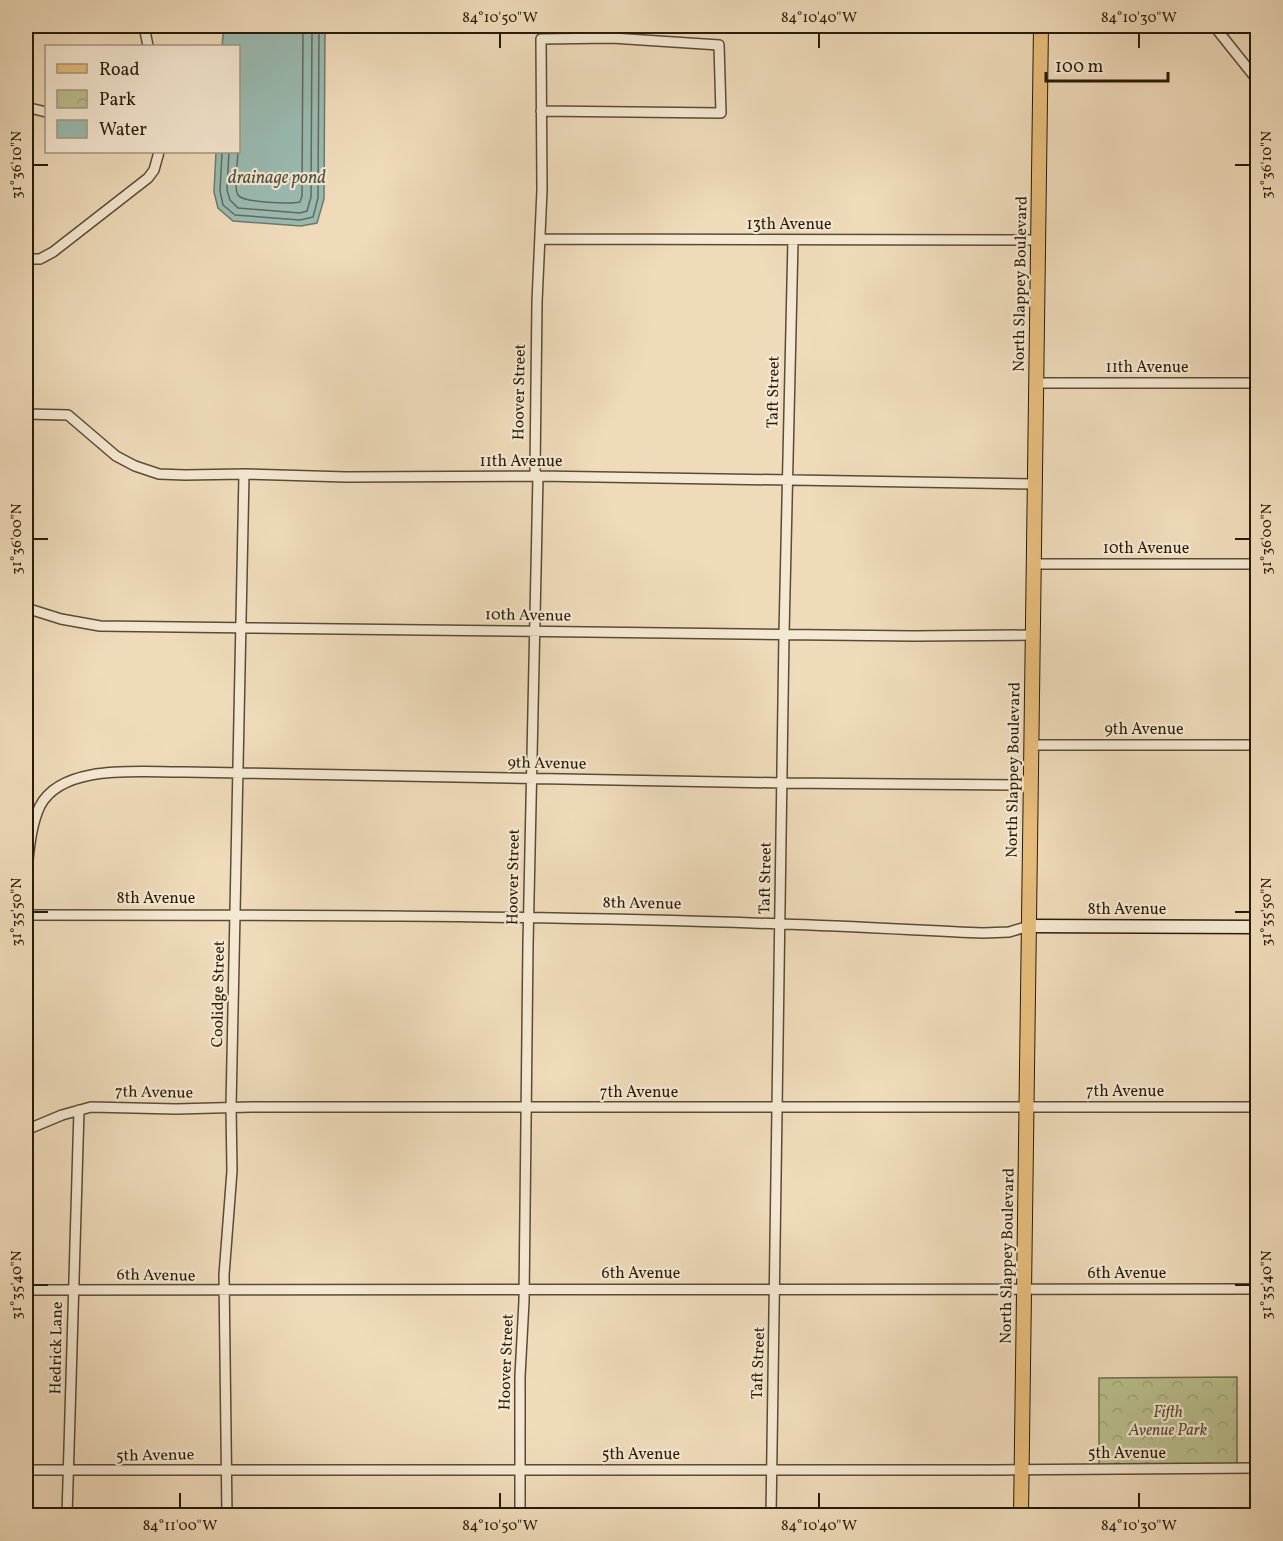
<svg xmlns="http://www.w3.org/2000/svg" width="1283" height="1541" font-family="Vollkorn,serif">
<defs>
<pattern id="park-crowns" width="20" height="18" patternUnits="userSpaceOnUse" patternTransform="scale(1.5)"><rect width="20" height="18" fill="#bac08f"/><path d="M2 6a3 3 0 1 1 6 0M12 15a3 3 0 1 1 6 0" fill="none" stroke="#a0a47a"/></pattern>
</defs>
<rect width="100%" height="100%" fill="#efdbba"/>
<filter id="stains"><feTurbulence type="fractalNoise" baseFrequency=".00333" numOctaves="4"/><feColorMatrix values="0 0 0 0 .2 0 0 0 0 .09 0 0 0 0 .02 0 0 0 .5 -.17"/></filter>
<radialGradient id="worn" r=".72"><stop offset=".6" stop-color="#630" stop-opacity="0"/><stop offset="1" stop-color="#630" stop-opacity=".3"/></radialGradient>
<path fill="url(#park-crowns)" stroke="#716e4c" stroke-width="1.5" d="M1237 1377V1467L1099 1468V1378Z"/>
<path fill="#9abbb2" stroke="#6c7b6e" stroke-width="1.5" d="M224 26H325L324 199 317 223 301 226 233 221 218 208 214 192 216 152H238V46H222Z"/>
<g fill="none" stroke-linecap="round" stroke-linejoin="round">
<path stroke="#616b5d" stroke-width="1.5" d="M222 152 220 191 223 205 235 215 300 220 313 217 318 198 319 26
M229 152 227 190 230 200 238 208 300 213 307 211 311 197 312 26
M238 152C238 161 233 188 238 195 243 203 291 204 300 202L302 196 303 26"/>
<g stroke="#5a4b34" stroke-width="12">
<path id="street" d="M144 26 148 46
M612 26V38
M1214 26 1258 81
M26 107 46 112
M540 239 1038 240
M26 259H40L53 252 148 178 154 170 159 152
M1036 383H1258
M26 414 68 415 116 456 135 466 159 474 185 475 244 474 346 477 538 476 1035 484
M1034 564H1258
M26 608 61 619 100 626 913 636 1033 635
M1031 745H1258
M26 877C29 854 30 827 40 806 63 762 144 773 185 772L783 783 1031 785
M26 915C277 915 529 915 781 924 848 926 915 930 983 933L1009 932 1029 926
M26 1130 62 1115 91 1107 176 1109 251 1107H1258
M26 1290 1258 1289
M26 1470H998L1258 1468
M67 1516 79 1110
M227 1516 224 1275 232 1171 231 1107 244 474
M520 1516V1376L524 1301 528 944 538 476 535 472 537 302 542 190 541 39 612 38 719 45 721 113 541 111
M771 1516 784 634 793 240"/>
</g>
<g stroke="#281b08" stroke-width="15">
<path id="secondary" d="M1029 926 1258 927"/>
</g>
<g stroke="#281b08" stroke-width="16">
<path id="primary" d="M1021 1516 1041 26"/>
</g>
<use href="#street" stroke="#f5e8d2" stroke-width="9"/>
<use href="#secondary" stroke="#f5e8d2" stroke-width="12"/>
<use href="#primary" stroke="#e8be7d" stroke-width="14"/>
</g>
<path fill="none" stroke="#281b08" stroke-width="2" d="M500 33V48M819 33V48M1139 33V48M33 165H48M1235 165H1250M33 539H48M1235 539H1250M33 912H48M1235 912H1250M33 1285H48M1235 1285H1250M180 1493V1508M500 1493V1508M819 1493V1508M1139 1493V1508"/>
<g text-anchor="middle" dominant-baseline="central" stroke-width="4.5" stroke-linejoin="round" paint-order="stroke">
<g font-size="16" fill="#281b08" stroke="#f5e8d2">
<text x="789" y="225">13th Avenue</text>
<text transform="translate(1021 284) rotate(-89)">North Slappey Boulevard</text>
<text x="1147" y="368">11th Avenue</text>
<text transform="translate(520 392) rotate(-89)">Hoover Street</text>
<text transform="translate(774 392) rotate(-89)">Taft Street</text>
<text x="521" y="462">11th Avenue</text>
<text x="1146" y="549">10th Avenue</text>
<text transform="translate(528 616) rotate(1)">10th Avenue</text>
<text x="1144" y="730">9th Avenue</text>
<text transform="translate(547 764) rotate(1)">9th Avenue</text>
<text transform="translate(1014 770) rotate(-89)">North Slappey Boulevard</text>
<text transform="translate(514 877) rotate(-89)">Hoover Street</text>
<text transform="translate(766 878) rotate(-89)">Taft Street</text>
<text x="156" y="899">8th Avenue</text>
<text transform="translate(642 904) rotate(1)">8th Avenue</text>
<text x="1127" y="910">8th Avenue</text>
<text transform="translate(219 994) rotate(-89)">Coolidge Street</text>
<text x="1125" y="1092">7th Avenue</text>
<text transform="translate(154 1093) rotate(1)">7th Avenue</text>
<text x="639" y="1093">7th Avenue</text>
<text transform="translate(1008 1256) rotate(-89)">North Slappey Boulevard</text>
<text x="641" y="1274">6th Avenue</text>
<text x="1127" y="1274">6th Avenue</text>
<text transform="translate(156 1276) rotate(1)">6th Avenue</text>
<text transform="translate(57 1348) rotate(-89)">Hedrick Lane</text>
<text transform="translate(507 1362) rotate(-88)">Hoover Street</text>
<text transform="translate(759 1363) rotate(-88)">Taft Street</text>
<text x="1127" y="1454">5th Avenue</text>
<text x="641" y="1455">5th Avenue</text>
<text transform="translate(155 1456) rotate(-1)">5th Avenue</text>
</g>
<g font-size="16" font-style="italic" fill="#544d30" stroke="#f5e8d2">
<text x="1168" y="1413">Fifth<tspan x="1168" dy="18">Avenue Park</tspan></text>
</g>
<g font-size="18" font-style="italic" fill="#505344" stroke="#f5e8d2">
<text x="277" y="178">drainage pond</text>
</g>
</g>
<rect width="1283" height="1541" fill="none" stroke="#efdbba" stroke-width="66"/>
<rect x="45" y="45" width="195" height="108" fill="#f5e8d2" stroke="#a39681" stroke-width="1.5"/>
<rect x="57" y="64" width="30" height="9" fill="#e8be7d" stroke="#a39681" stroke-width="1.5"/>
<text x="99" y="75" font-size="18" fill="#281b08">Road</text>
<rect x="57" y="90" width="30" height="18" fill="url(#park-crowns)" stroke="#a39681" stroke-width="1.5"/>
<text x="99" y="105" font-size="18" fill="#281b08">Park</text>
<rect x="57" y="120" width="30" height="18" fill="#9abbb2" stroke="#a39681" stroke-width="1.5"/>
<text x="99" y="135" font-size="18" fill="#281b08">Water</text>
<path d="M1046 72v9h122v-9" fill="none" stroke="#281b08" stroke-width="3"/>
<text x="1055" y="72" font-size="18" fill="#281b08" stroke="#f5e8d2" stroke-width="4.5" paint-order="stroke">100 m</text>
<rect x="33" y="33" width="1217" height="1475" fill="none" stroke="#281b08" stroke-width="2"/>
<g font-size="15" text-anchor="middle" fill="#281b08">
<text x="500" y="22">84°10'50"W</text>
<text x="819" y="22">84°10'40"W</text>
<text x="1139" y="22">84°10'30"W</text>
<text transform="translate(16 165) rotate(-90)" y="5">31°36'10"N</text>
<text transform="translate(1266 165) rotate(-90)" y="5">31°36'10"N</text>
<text transform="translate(16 539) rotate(-90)" y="5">31°36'00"N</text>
<text transform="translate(1266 539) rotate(-90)" y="5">31°36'00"N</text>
<text transform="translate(16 912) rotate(-90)" y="5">31°35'50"N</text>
<text transform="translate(1266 912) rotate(-90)" y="5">31°35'50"N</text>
<text transform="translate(16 1285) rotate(-90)" y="5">31°35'40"N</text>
<text transform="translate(1266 1285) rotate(-90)" y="5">31°35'40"N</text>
<text x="180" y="1530">84°11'00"W</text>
<text x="500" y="1530">84°10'50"W</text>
<text x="819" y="1530">84°10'40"W</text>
<text x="1139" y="1530">84°10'30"W</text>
</g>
<rect width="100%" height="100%" filter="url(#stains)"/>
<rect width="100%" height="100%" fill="url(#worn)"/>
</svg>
